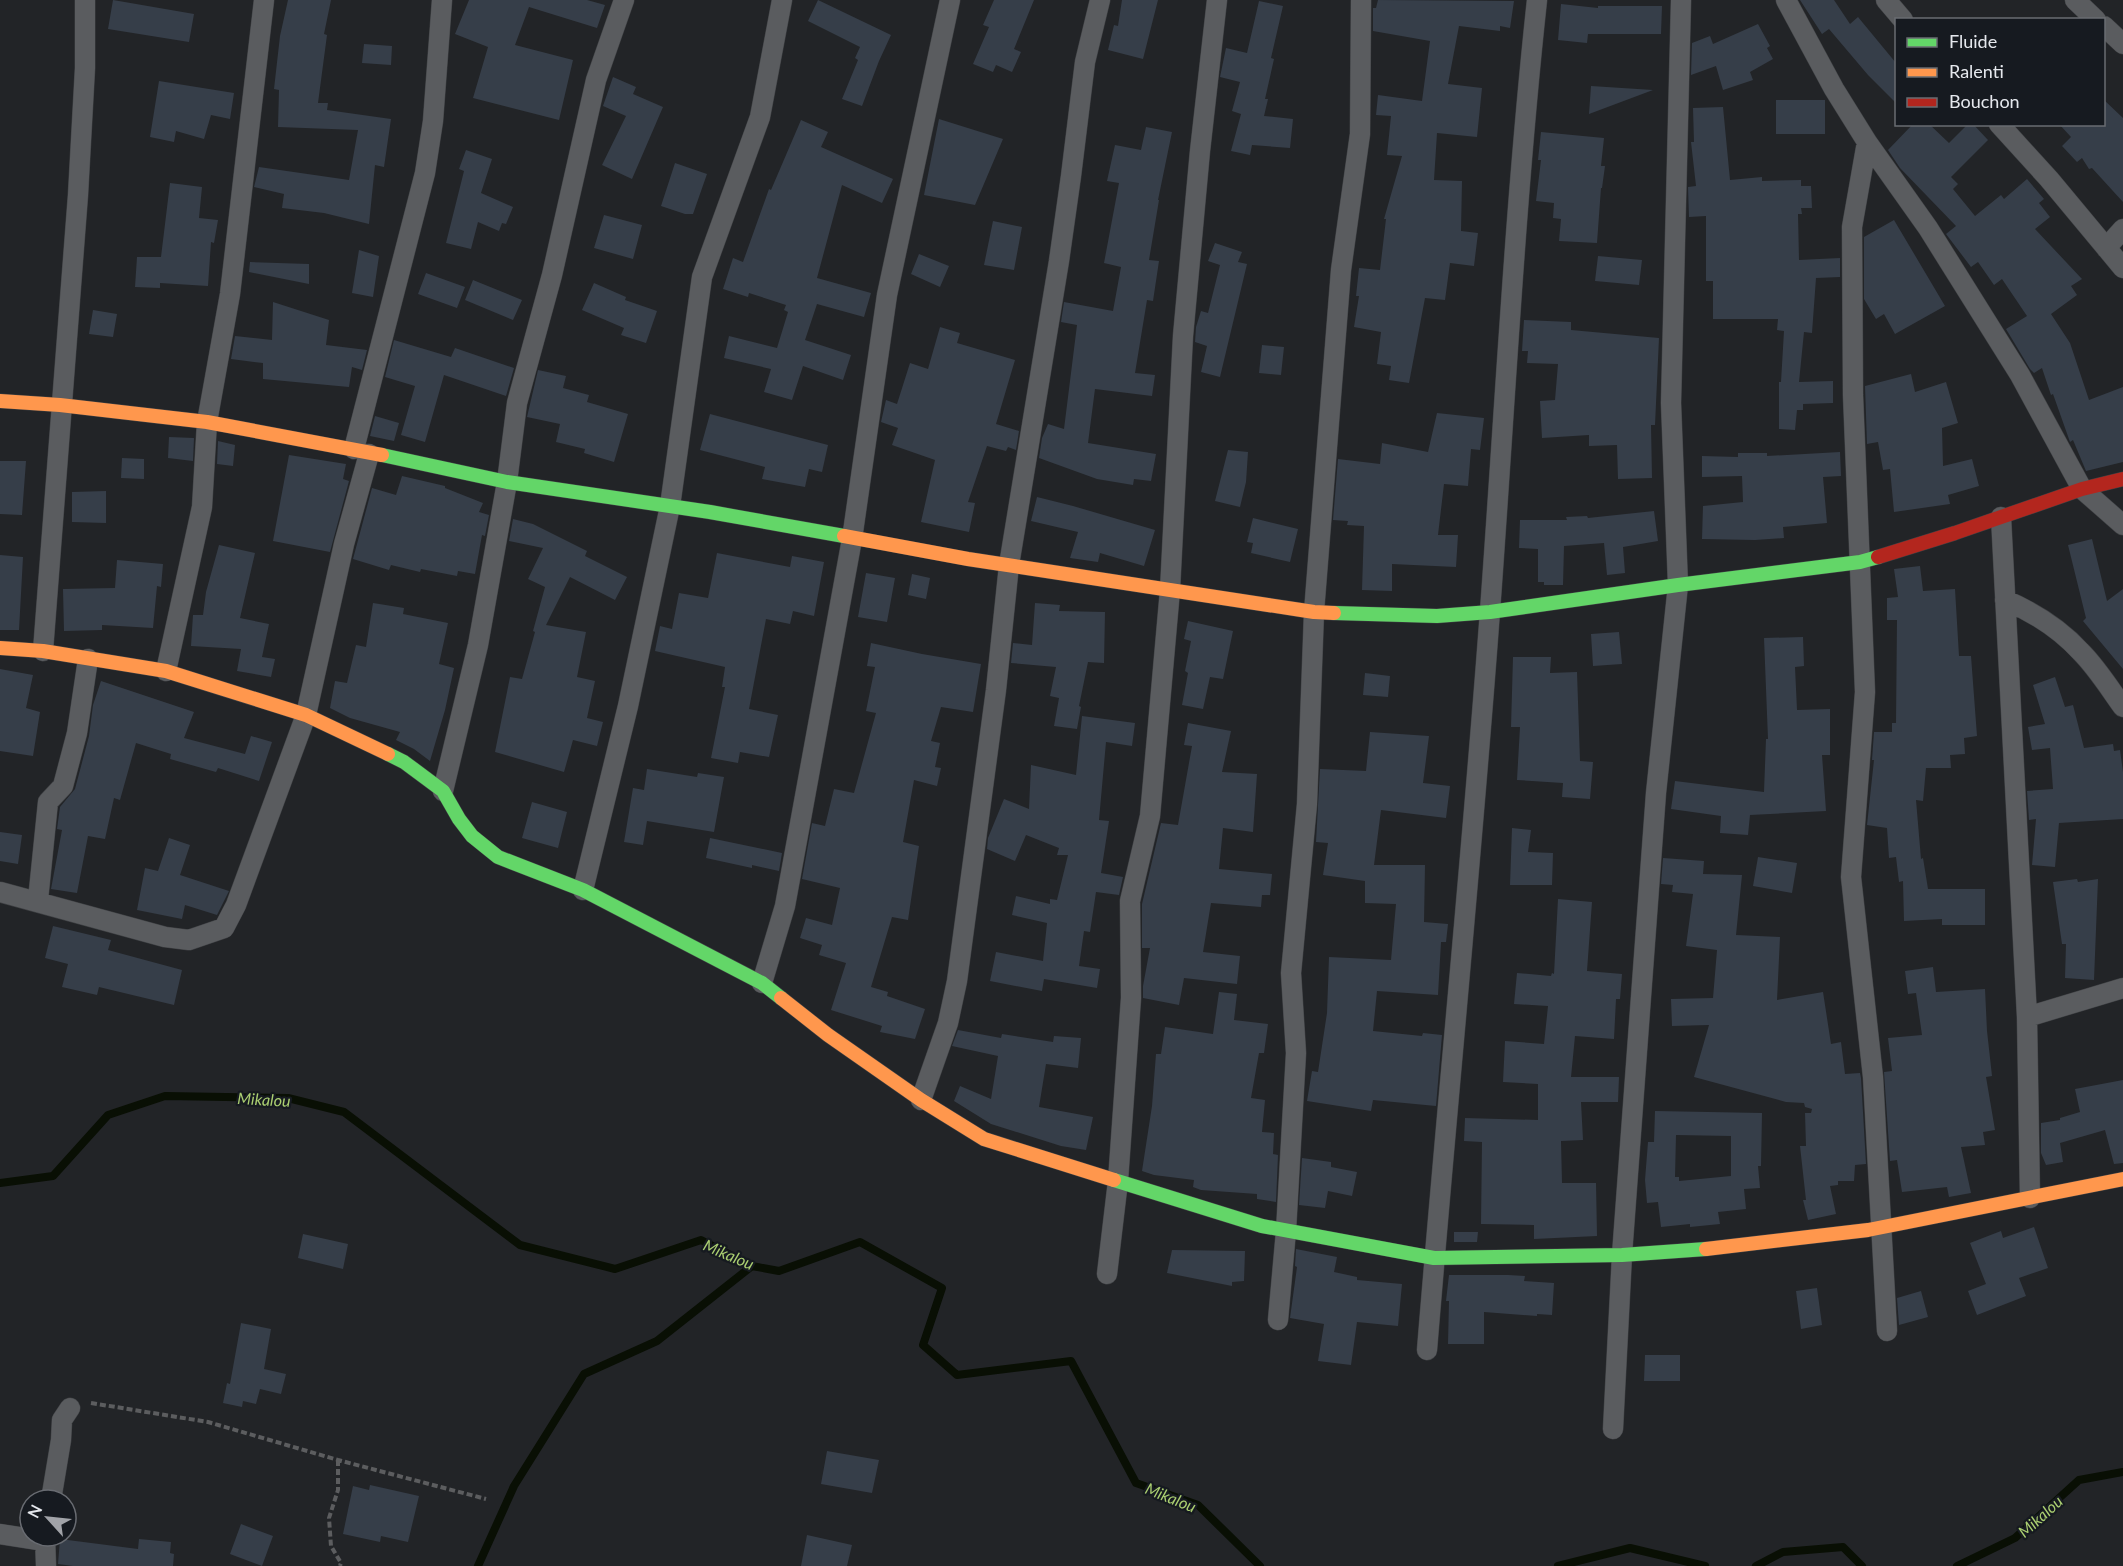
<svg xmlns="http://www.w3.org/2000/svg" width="2123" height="1566" font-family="Lato,sans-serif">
<rect width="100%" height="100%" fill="#222427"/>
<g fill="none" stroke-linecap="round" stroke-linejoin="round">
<path stroke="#090f04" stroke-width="8" d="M0 1183 53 1176 108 1115 165 1096 288 1098 344 1112 520 1245 615 1269 701 1240 752 1266 779 1271 860 1242 942 1288 923 1345 957 1375 1071 1361 1136 1483 1198 1505 1260 1566
M478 1566 514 1486 584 1374 657 1341 752 1266
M1558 1566 1630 1548 1705 1566
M1756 1566 1783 1552 1843 1547 1862 1566
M1957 1566 2015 1538 2079 1480 2123 1472"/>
</g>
<path fill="#363e49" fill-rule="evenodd" d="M113 0 194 14 189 42 108 29Z
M288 0H331L324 34 327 35 318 103H328L327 110 391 119 384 167 375 165 369 224 324 213 282 208 284 194 254 187 259 167 349 180 358 130 278 127 279 90 274 89 280 36Z
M469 0H587L605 5 597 28 529 7 515 45 573 60 559 120 473 98 488 47 455 34Z
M818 0 891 35 879 61 862 106 842 99 858 60 855 58 860 47 808 21Z
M994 0H1034L1014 49 1021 52 1012 72 996 65 993 72 973 64 989 27 983 25Z
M1122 0H1158L1143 59 1108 50 1114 25 1118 26Z
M1378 0 1514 1 1510 28 1500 26V31L1459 26 1448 84 1482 88 1477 137 1437 133 1434 180 1462 181 1461 231 1478 233 1474 266 1450 263 1445 300 1425 298 1409 383 1389 380 1391 366 1377 364 1381 332 1354 327 1359 296H1356L1359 268 1380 270 1386 219H1384L1402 156 1387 155 1391 116 1376 115 1378 95 1422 101 1430 41 1373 31V8H1376Z
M1800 0H1834L1850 24 1858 17 1896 63V103L1868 75 1829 29 1822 34Z
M1259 1 1283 6 1271 58 1274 59 1265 99H1268L1264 116 1293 119 1290 148 1252 145 1250 155 1231 151 1241 114 1232 111 1240 82 1220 77 1226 48 1247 53Z
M1561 4 1598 8V6H1662L1661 34H1588L1587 43 1558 40Z
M1758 24 1770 46 1767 48 1773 59 1750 72 1753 80 1723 90 1716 66 1691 75 1692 43 1710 36 1713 44Z
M364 44 392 46 391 65 362 63Z
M613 77 636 87 633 94 663 107 632 179 602 165 626 116 603 106Z
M159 81 234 93 230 119 211 115 204 139 176 131 174 142 150 137Z
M1591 86 1653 90 1589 114Z
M2103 99 2123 118V202L2092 168 2089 169 2082 158 2077 162 2062 146 2071 137 2059 124H2103Z
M1776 100H1825V134H1776Z
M1723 107 1730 180 1762 177V181L1801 180V186H1811L1812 208H1801L1802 214H1798L1799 260 1840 258V277L1816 278 1812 333 1804 332 1799 382 1833 381V403L1803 404V410H1797L1795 430 1779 429V382H1781L1784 331 1777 330 1778 319H1713V281H1706V216L1689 217 1688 187 1696 186 1691 142H1694L1693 108Z
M939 119 1003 139 975 205 924 195Z
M801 120 828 132 821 147 893 179 882 203 842 185 817 278 871 293 864 317 817 304 805 340 851 355 843 380 803 366 792 400 764 392 771 369 724 358 729 336 777 348 788 312 784 310 786 305 749 293 748 297 723 289 733 258 743 262 769 189 771 190Z
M1913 124H1929L1949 143 1968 124H1973L1988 140 1951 177 1958 184 1953 189 1975 216 2001 195 2004 199 2027 179 2044 199 2039 203 2050 217 2035 229 2082 279 2071 286 2077 295 2051 314 2070 343 2089 400 2123 387V462L2086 471 2073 440 2070 442 2053 394 2051 395 2042 368 2034 373 2030 369 2006 329 2027 316 2002 279 1994 285 1978 262 1971 267 1946 234 1956 226 1900 168 1888 150Z
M1146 127 1172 132 1158 200H1159L1149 260 1159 261 1153 301 1147 300 1135 373 1155 375 1152 396 1095 389 1088 443 1156 454 1151 481 1134 479 1133 485 1097 479 1039 458 1042 438 1048 424 1064 429 1077 325 1061 322 1064 302 1113 311 1121 267 1104 263 1119 183 1107 181 1115 145 1141 150Z
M1541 132 1604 138 1601 166H1605L1602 188H1601L1597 243 1559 241 1561 219 1553 218 1554 203 1536 201 1541 160H1538Z
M466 150 492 159 481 193 513 207 506 224 502 223 499 231 478 222 471 249 446 243 464 171 459 169Z
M675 163 707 174 693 214H685L661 206Z
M170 183 202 187 199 218 218 220 214 243 211 242 208 286 160 283V288L135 287 137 257H161Z
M604 215 642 225 633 259 594 248Z
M1894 220 1945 306 1895 334 1884 314 1876 319 1864 299V237Z
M993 221 1022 227 1014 270 984 265Z
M1215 243 1242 252 1238 262 1247 264 1220 377 1201 372 1207 346 1195 342 1196 327 1201 311 1208 313 1220 265 1208 261Z
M359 250 379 256 373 297 352 293Z
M919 254 949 266 940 287 911 274Z
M1598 256 1642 260 1639 285 1595 281Z
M250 262 309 264V284L249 272Z
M426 273 465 287 457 308 418 294Z
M473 280 522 300 513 320 465 300Z
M594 283 626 297 625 300 657 311 646 343 621 335 624 328 582 310Z
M273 302 329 320 326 345 367 350 362 370 352 367 349 387 263 379V363L231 359 235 336 272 340Z
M93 310 117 314 113 337 89 334Z
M1524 320 1571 322V330L1659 338 1655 425H1651L1652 478 1618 479 1617 445 1589 446V435L1542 438 1540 401 1555 400 1558 364 1527 363 1528 351H1522Z
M940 327 960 333 957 343 1015 360 996 424 1019 431 1016 450 1008 447 1006 451 987 446 968 502 975 503 969 532 921 522 935 460 892 445 898 428 881 422 886 400 897 404 910 363 928 369Z
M394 340 451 357 455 348 514 368 506 396 444 375 425 442 401 435 415 386 385 377Z
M1262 345 1284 347 1281 375 1259 373Z
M538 370 566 376 563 388 589 395 587 402 628 414 614 462 584 453 585 449 556 442 560 424 527 417Z
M1911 374 1915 392 1946 382 1958 423 1942 428 1943 466 1972 459 1979 486 1948 495 1950 504 1894 512 1890 469 1883 470 1878 442 1867 444 1865 386Z
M1437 413 1484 418 1480 450 1471 449 1468 486 1444 484 1438 535H1458L1456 567 1392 564V591L1362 590 1364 526 1347 525 1348 521 1333 520 1338 459 1380 464 1382 443 1428 452Z
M710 414 828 445 822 472 809 469 805 487 762 479 765 467 700 450Z
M375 416 399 423 394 441 370 436Z
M169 437 194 438 193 461 168 458Z
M218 441 235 445 233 466 217 464Z
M1228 450 1248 452 1246 482 1240 507 1215 501Z
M1840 452 1841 476 1823 477 1827 523 1783 527 1784 538 1755 540 1702 539 1703 506 1743 502 1742 476 1702 477V456L1738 457V453H1767V456Z
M289 455 346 464 343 479 349 481 330 552 273 541Z
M122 458 144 459V479L121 478Z
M0 461H26L22 515 0 514Z
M402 476 445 486V488L483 503 479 512 489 515 485 536 482 535 475 574 458 571 457 576 421 569 420 572 391 565 389 570 353 559 372 488 396 495Z
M106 491V523L72 522V492Z
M1037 497 1073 506 1155 530 1144 566 1100 553 1098 562 1070 558 1078 532 1031 521Z
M1654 511 1658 541 1623 547 1625 573 1607 575 1604 543 1564 546 1563 585H1544V582H1538V549L1519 548 1520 520H1567L1566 517 1587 516 1588 518Z
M1253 518 1298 529 1290 562 1251 553 1253 543 1247 542Z
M513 519 533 524 587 551 585 556 627 577 615 600 570 577 546 625 586 632 577 677 595 681 587 718 603 722 597 746 573 740 564 772 495 752 510 677 522 679 535 632 533 631 545 587 528 579 543 548 509 541Z
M2092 539 2107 601 2123 589V669L2083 621 2086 618 2068 545Z
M219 545 255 553 240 618 269 624 262 657 275 659 271 677 237 671 241 649 191 646 193 615H203L206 592Z
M717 553 790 567 792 556 824 562 814 616 793 611 790 624 766 619 749 709 778 715 769 757 740 752 738 763 711 758 725 687H722L725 667 655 651 660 626 672 629 679 593 708 598Z
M0 555 23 557 19 630H0Z
M117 560 163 564 161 587 157 586 153 628 102 625V630L64 631 63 589 115 588Z
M1920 566 1923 591 1955 589 1959 656H1971L1977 736 1964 738 1965 754 1950 755 1951 768H1926L1923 801 1916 800 1921 859 1923 858 1928 889H1985V925H1942V919L1904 921 1903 881 1899 882 1896 857 1889 858 1887 828 1867 825 1874 760H1872L1874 732H1892V723H1896L1897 620H1887V598L1898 597 1894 569Z
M866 573 895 578 887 622 858 617Z
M912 574 930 578 926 599 908 595Z
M373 603 404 608 403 614 448 623 439 664 454 668 445 710 430 761 414 749 396 740 400 732 350 718 330 708 335 681 347 683 356 645 366 647Z
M1035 603 1060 605 1059 611 1105 612 1104 663 1088 662 1079 706 1081 707 1077 729 1054 726 1059 698 1050 696 1056 667 1011 663 1013 643 1032 645Z
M1188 621 1233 631 1223 679 1210 677 1203 709 1182 705 1188 673 1185 671 1191 641 1184 639Z
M1619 632 1622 664 1593 666 1591 634Z
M1803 637 1804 666 1795 667 1797 710 1830 709V755H1822L1826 811 1750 815 1748 835 1720 833 1721 816 1671 809 1675 781 1764 792 1766 739H1768L1764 638Z
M871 643 922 654 981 664 973 712 941 707 931 741 940 743 935 767 941 768 937 786 914 780 903 842 919 846 908 920 892 917 871 987 888 992 887 996 925 1009 915 1039 880 1032 882 1026 831 1010 846 963 819 955 822 945 800 938 806 918 832 925 840 888 802 879 812 823 825 826 834 789 854 793 876 713 866 711 875 667 867 666Z
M1513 657H1551L1550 673 1577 672 1580 761 1593 762 1590 799 1562 797 1563 783 1517 780 1520 727H1511Z
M0 669 33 675 26 708 40 712 33 756 0 751Z
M1365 673 1390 676 1388 697 1363 695Z
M2055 677 2065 707 2073 705 2084 748 2113 744 2114 751 2120 750 2123 772V819L2059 823 2055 867 2032 865 2036 819 2029 820 2027 791 2053 789 2050 748 2032 750 2028 727 2045 724 2033 685Z
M101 681 194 712 184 738 245 754 251 736 272 742 259 781 218 768 216 772 170 759 171 754 136 743 120 800 114 798 105 839 88 836 77 893 51 889 62 830 57 829 60 807 75 789 89 736 93 705Z
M1082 716 1135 723 1132 746 1106 742 1099 820 1109 821 1101 873 1123 877 1119 895 1096 892 1090 932 1084 931 1079 966 1100 969 1097 988 1044 979 1042 991 990 981 996 952 1043 961 1047 923 1012 915 1016 896 1050 904V899L1057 900 1068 855H1057L1059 848 1026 835 1015 861 987 849 988 838 1004 799 1029 809 1031 765 1076 775Z
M1188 723 1231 731 1222 772 1257 774 1253 832 1223 828 1219 869 1272 874 1270 895H1262L1261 907 1211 903 1203 952 1240 956 1237 984 1184 978 1179 1005 1143 998V986L1150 948H1142V904L1161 823 1178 825 1192 746 1184 745Z
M1370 732 1429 736 1423 783 1450 786 1446 818 1381 810 1374 865H1425L1424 922 1448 924 1446 942H1441L1438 995 1377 991 1373 1031 1422 1036 1423 1033 1442 1035 1436 1106 1373 1100 1371 1111 1307 1101 1312 1071 1318 1072 1327 1013 1329 957 1391 960 1396 904 1365 903V881L1323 875 1328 843 1316 842 1320 769 1366 771Z
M647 769 697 777 698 773 724 777 714 832 647 821 643 845 624 842 633 788 644 790Z
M532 802 567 812 558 848 522 838Z
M1512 828 1531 830 1528 852 1553 853 1552 885H1510Z
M0 832 22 835 18 864 0 861Z
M169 838 190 845 180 875 229 891 217 915 185 905 182 919 137 910 145 868 158 871Z
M710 838 782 853 779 871 752 865V868L706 858Z
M1758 857 1797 863 1792 893 1753 886Z
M1663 858 1704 861 1703 874 1742 875 1736 935 1780 937 1777 1000 1823 992 1831 1044 1841 1042 1845 1074 1860 1073 1861 1078 1866 1164 1855 1165 1854 1181H1838V1185L1830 1186 1836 1214 1808 1220 1803 1200H1806L1800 1146H1806L1805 1113H1811L1812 1109 1805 1107 1804 1103 1786 1102 1694 1077 1709 1025 1672 1026 1671 999 1713 998 1717 950 1686 946 1693 894 1672 892 1673 885 1661 884Z
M2077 879 2078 882 2098 879 2094 980 2065 978 2066 944H2062L2053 882Z
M1558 899 1592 902 1587 971 1622 974 1620 999H1616L1614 1039 1575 1036 1571 1077H1619L1618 1102H1581L1583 1140 1561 1141 1562 1183H1596L1597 1236 1534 1239V1225L1481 1224 1482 1142 1464 1141 1465 1118 1538 1120V1084L1503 1082 1505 1041 1544 1044 1548 1006 1514 1004 1517 973 1551 976 1552 973 1554 974Z
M53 926 111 940 108 950 182 970 174 1005 99 987 97 995 62 987 68 964 45 958Z
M1933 967 1936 992 1985 989 1987 1031 1992 1076 1986 1077 1995 1130 1983 1132 1985 1145 1961 1147 1971 1193 1949 1197 1947 1187 1902 1192 1897 1160 1890 1161 1884 1072 1892 1071 1888 1038 1922 1035 1916 993 1908 994 1905 971Z
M1219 992 1237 994 1234 1020 1268 1024 1264 1053H1259L1251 1098 1265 1100 1262 1132 1274 1133 1273 1154 1278 1155 1276 1202 1257 1199V1194L1201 1190 1193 1187 1194 1180 1154 1175 1142 1171 1152 1106 1156 1054H1161L1165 1027 1213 1034Z
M958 1030 1001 1038 1002 1034 1053 1042 1054 1036 1081 1038 1078 1068 1046 1064 1039 1107 1093 1117 1086 1150 1061 1146 991 1124 954 1101 960 1086 991 1099 998 1056 952 1046Z
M2123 1080V1163L2114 1164 2105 1130 2060 1143 2063 1162 2046 1165 2041 1153V1123L2060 1120V1118L2080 1112 2075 1089Z
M1655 1111 1762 1113 1761 1166H1758L1760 1188 1744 1189 1746 1209 1718 1212 1720 1224 1690 1227V1224L1661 1227 1658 1202 1647 1203 1645 1180 1648 1142H1654ZM1676 1135 1731 1136V1176L1679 1181V1177H1675Z
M1302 1158 1331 1162V1167L1357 1172 1352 1196 1328 1191 1325 1208 1299 1205Z
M2034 1227 2048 1268 2019 1278 2026 1296 1977 1315 1968 1291 1986 1284 1970 1243 2001 1231 2003 1238Z
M1454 1232H1478L1477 1242H1454Z
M303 1234 348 1244 343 1269 298 1258Z
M1296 1249 1337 1257 1334 1272 1357 1277V1280L1402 1284 1398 1326 1357 1322 1351 1365 1318 1361 1324 1324 1290 1318 1297 1267 1295 1266Z
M1172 1250 1245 1251 1244 1281 1232 1282V1286L1167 1273Z
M1449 1275H1508L1525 1276 1524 1281 1554 1283 1552 1315 1537 1314V1316L1484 1312V1344H1448L1449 1301H1446Z
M1817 1288 1822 1325 1801 1329 1796 1291Z
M1921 1291 1928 1317 1899 1325 1897 1298Z
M241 1323 271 1329 264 1369 286 1374 281 1394 260 1389 256 1404 243 1401 242 1407 223 1403 227 1383 230 1384Z
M1645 1355H1680V1381H1644Z
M827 1451 879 1460 872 1493 821 1484Z
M370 1485 419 1496 408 1542 381 1536 380 1542 343 1534 353 1486 369 1490Z
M241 1524 273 1536 262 1566 230 1554Z
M807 1535 852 1545 847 1566H801Z
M60 1539 138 1549 139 1539 171 1542 170 1553 174 1554 173 1566H73L58 1564Z"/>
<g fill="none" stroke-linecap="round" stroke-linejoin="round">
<g stroke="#3f4144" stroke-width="21">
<path id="street" d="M1786 0 1834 89 1867 142 1928 228 2020 375 2082 489 2123 525
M1886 0 1903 20
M2075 0 2096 20
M2104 26 2123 44
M1999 124 2049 179 2123 268
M1867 142 1852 227 1853 395 1865 692 1851 877 1873 1077 1887 1331
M2106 248 2123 229
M354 449 425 173 433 121 442 0
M2001 517 2027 1017 2030 1198
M2005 600C2033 612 2060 629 2081 652 2097 668 2110 689 2123 707
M43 651 78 195 85 68V0
M166 671 202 507 207 422 230 294 264 0
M443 791 478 645 507 482 517 403 552 275 596 80 624 0
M583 890 628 706 670 506 702 277 760 117 782 0
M0 892 165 937 189 940 224 928 236 905 306 715 344 544 369 454
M38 900 48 802 63 786 77 733 88 659
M762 983 785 906 852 539 887 295 950 0
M2027 1017 2123 988
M921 1100 948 1023 957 981 996 690 1009 565 1059 261 1071 176 1085 62 1100 0
M1107 1274 1118 1181 1131 998 1130 901 1150 816 1170 590 1183 336 1200 151 1217 0
M1278 1320 1286 1231 1296 1053 1291 973 1307 804 1314 612 1341 270 1360 134 1361 0
M1427 1350C1447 1103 1472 857 1490 611 1505 407 1515 203 1537 0
M1613 1429 1622 1255 1656 793 1678 585 1671 403 1681 0
M51 1500 61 1440 62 1420 70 1408
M0 1534 44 1541
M45 1536 46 1566"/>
</g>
<g stroke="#3f4144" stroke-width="15">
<path id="fast" d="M382 455 507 482 710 512 844 536
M1334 613 1437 616 1490 612 1678 585 1860 562 1878 557
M388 754 404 762 443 791 459 819 472 836 498 857 583 890 762 983 781 998
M1114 1180 1262 1226 1434 1258 1622 1255 1706 1249"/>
</g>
<g stroke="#3f4144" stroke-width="15">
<path id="slow" d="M0 401 60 405 207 422 382 455
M844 536 968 559 1314 612 1334 613
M0 648 43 651 166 671 306 715 388 754
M781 998 828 1035 921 1100 984 1139 1114 1180
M1706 1249 1868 1230 2123 1179"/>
</g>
<g stroke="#3f4144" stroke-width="15">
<path id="jam" d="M1878 557 1955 533 2082 489 2123 479"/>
</g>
<path stroke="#5c5d5f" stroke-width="4" stroke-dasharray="6 3" stroke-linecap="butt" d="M91 1403 208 1422 338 1460 486 1499
M338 1460V1490L329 1518 331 1546 341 1563 340 1566"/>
<use href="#street" stroke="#5a5c5f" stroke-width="20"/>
<use href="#fast" stroke="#63d668" stroke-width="14"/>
<use href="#slow" stroke="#ff974d" stroke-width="14"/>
<use href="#jam" stroke="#b3261e" stroke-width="14"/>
</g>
<g text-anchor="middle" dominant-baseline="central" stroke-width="4.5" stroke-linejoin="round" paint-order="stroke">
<g font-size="16" font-style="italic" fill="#abcf71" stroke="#161a20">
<text transform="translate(264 1099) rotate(3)">Mikalou</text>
<text transform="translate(729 1254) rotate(23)">Mikalou</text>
<text transform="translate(1171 1497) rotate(22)">Mikalou</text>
<text transform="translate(2040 1516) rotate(-42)">Mikalou</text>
</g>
</g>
<rect x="1895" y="18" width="210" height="108" fill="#161a20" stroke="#696c72" stroke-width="1.5"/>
<rect x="1907" y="38" width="30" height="9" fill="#63d668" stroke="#696c72" stroke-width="1.5"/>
<text x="1949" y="48" font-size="18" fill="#e5e8ed">Fluide</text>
<rect x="1907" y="68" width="30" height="9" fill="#ff974d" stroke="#696c72" stroke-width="1.5"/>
<text x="1949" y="78" font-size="18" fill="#e5e8ed">Ralenti</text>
<rect x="1907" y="98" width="30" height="9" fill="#b3261e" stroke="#696c72" stroke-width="1.5"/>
<text x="1949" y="108" font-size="18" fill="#e5e8ed">Bouchon</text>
<g transform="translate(48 1518) rotate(297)"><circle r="28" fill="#161a20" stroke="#696c72" stroke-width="1.5"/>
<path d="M0-4.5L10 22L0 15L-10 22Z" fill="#a1a3a8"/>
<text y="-9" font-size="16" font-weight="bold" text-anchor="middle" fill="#e5e8ed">N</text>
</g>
</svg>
